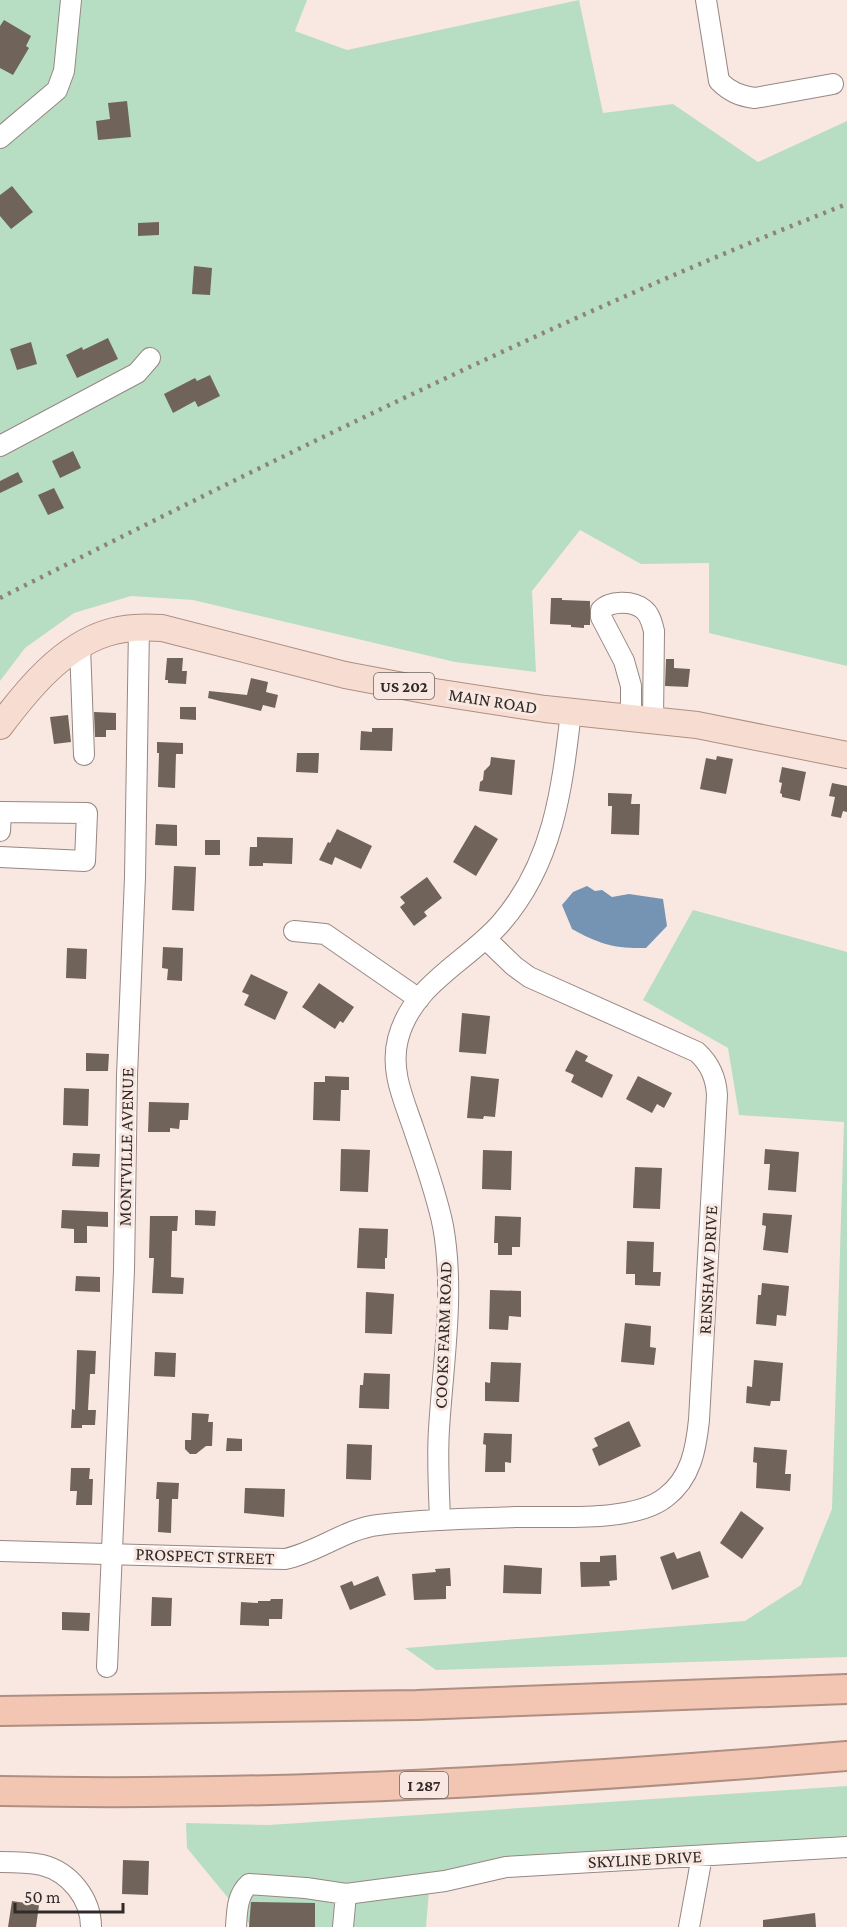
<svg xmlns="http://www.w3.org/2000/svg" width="847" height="1927" font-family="'Crimson Pro',serif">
<rect width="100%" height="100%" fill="#f9e8e1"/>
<path fill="#b7dec2" d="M0 0H307L295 31 347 50 579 0 603 113 673 104 758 162 847 121V666L709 633V563L641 564 580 530 532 591 536 672 455 662 193 600 131 596 74 613 25 648 0 681Z
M693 910 847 952V1657L436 1670 405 1648 745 1621 801 1585 832 1509 844 1122 739 1115 728 1048 643 1000Z
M847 1786V1847L486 1868 429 1891 426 1927H252L187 1848 186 1823 269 1825Z"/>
<path fill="#7594b3" d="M587 886 595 891 602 890 612 897 629 894 663 899 667 926 646 948C615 949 599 944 572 929L562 905 573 892Z"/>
<path fill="#6f635a" d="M4 20 31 36 26 46 29 48 13 75 0 68V26Z
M127 101 131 137 98 140 96 121 110 119 108 103Z
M12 186 33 212 11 229 0 216V195Z
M159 222V235L138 236V223Z
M194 266 212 268 210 295 192 294Z
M108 338 118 359 77 378 66 355 82 347 83 350Z
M31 342 37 364 17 370 10 349Z
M210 375 220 396 198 407 195 401 173 413 164 394 195 378 197 381Z
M73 451 81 468 60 478 52 461Z
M18 472 23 482 0 493V481Z
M54 488 64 508 48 515 38 495Z
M551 598H562V600L590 601V625H584V628L571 627V625L550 624Z
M167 658H183L182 671H187L186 684 168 683V680H165Z
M666 659H674V668L690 669 688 687 665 686Z
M251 678 268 682 266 692 278 695 275 708 263 705 261 711 208 698 209 691 247 695Z
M180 707H196V720L180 719Z
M94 712 116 713V730H106V737H95Z
M68 715 71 742 54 744 50 717Z
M372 728H393L392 751 360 750 361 731 372 732Z
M157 742 183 743V754H176L175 788 158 787 159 753H157Z
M297 753H319L318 773 296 772Z
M717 756 733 759 726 794 700 789 706 758 716 760Z
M491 757 515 760 512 795 479 791 480 782 483 780 484 771 490 765Z
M782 767 806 772 800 801 782 797V794L780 793 782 783 779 782Z
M832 783 847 786V812L843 811 841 818 831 816 835 797 829 796Z
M608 793 632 794 631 804H640L639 835 611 834 612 806H608Z
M156 824 177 825V846L155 845Z
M475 825 498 839 476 876 453 862Z
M337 829 372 846 361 869 335 857 332 865 319 860 328 842 330 843Z
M257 837 293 838 292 864 263 863V866H249L250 847H257Z
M205 840H220V855H205Z
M174 866 196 867 194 911 172 910Z
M427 877 442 898 424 912 427 916 414 926 400 907 405 903 400 897Z
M163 947 183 948 182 981 167 980 168 969 162 968Z
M67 948 87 949 86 979 66 978Z
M251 974 288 992 275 1020 244 1005 249 995 242 992Z
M319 983 354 1007 343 1023 340 1021 335 1029 302 1007Z
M462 1013 490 1016 486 1054 459 1052Z
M576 1050 588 1056 585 1061 613 1075 602 1098 571 1082 574 1075 565 1071Z
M86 1053 109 1054 108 1071H86Z
M325 1076 349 1077V1090H341L340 1121 313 1120 314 1082H325Z
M471 1076 499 1079 495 1117 484 1116 483 1119 467 1118Z
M638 1076 672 1093 664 1108 657 1104 652 1113 626 1099Z
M64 1088 89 1089 88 1126 63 1125Z
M149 1102 189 1103 188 1120H180L179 1129 170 1128V1132H148Z
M341 1149 370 1150 368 1192 340 1191Z
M765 1149 799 1152 796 1192 768 1190 770 1164H764Z
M483 1150 512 1151 511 1190 482 1189Z
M73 1153 100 1154 99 1167 72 1166Z
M635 1167 662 1168 660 1209 633 1208Z
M62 1210 108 1212V1227L87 1226V1243H74V1229L61 1228Z
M195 1210 216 1211 215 1226 195 1225Z
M763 1213 792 1215 788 1253 763 1250 766 1226 762 1225Z
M150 1216H178L177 1231H172L171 1277 184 1278 183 1294 152 1293 154 1258H149Z
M495 1216 521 1217 520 1247H512V1255H498V1243H494Z
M359 1228 388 1229 387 1258H385V1269L357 1268Z
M627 1241 654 1242 653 1272H661L660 1286 635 1285V1274H626Z
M76 1276 100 1277V1292L75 1291Z
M762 1283 789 1286 786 1316 777 1315 776 1326 756 1324 758 1295H761Z
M490 1290 521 1291V1317L509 1316 508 1330 489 1329Z
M366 1292 394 1294 392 1334 365 1333Z
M625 1323 651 1326 650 1347 656 1348 654 1365 621 1362Z
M77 1350 96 1351 95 1374H90L88 1410H96L95 1425H82V1428H71L72 1409 75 1410Z
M155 1352 176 1353 175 1377 154 1376Z
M754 1360 783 1363 780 1401H771L770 1406 746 1403 747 1386 752 1387Z
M491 1362 521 1363 519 1402 485 1401V1382L490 1383Z
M364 1373 390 1374 389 1409 359 1408 360 1385H363Z
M192 1413 209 1414 208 1422H213L212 1446H206L196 1454H190L185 1449V1440H191Z
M629 1421 641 1446 599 1466 592 1449 598 1446 594 1438Z
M484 1433 512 1434 511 1463 505 1462V1472H485L486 1445 483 1444Z
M227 1438 242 1439V1451H226Z
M347 1444 372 1445 371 1480 346 1479Z
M754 1447 787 1450 785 1474H791L790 1491 756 1488 757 1463 753 1462Z
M71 1468H90L89 1479H93L92 1505H76L77 1491H70Z
M157 1482 179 1483 178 1499H172L171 1533 158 1532 159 1499H156Z
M245 1488 285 1489 284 1517 244 1513Z
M741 1511 764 1528 742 1559 720 1543Z
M700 1551 709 1577 672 1590 660 1557 674 1552 677 1559Z
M616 1555 617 1580 609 1581 610 1586 581 1587 580 1562H600V1556Z
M504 1565 542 1568 541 1594 503 1593Z
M450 1568 451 1586H446V1599L414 1600 412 1574 436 1572 435 1569Z
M378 1576 386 1595 350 1610 340 1586 352 1581 354 1586Z
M152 1597 172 1598 171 1626H151Z
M271 1599H283L282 1619H269V1626L240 1625 241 1602 258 1603V1601H270Z
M62 1612 90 1613 89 1631 62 1630Z
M123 1860 149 1861 148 1895 122 1894Z
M12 1901 39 1905 36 1927H8Z
M251 1902 315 1903V1927H249Z
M815 1913 816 1927H763V1920Z"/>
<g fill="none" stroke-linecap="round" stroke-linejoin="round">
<g stroke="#978782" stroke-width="22">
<path id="minor" d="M706 0 719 81C730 92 740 96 755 98L833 84
M0 138 57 90 64 71 71 0
M0 446 137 373 150 358
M80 646 84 755
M631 717V686L624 661 601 617V610C610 601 632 600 643 609 650 614 652 623 654 631L653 720
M0 831 1 812 87 813 85 861 0 857
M294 931 325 934 419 999
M440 1520C439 1490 437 1459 439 1429 443 1363 455 1292 443 1226 436 1192 424 1160 413 1127 403 1098 390 1070 398 1039 412 984 467 962 501 923 554 862 562 788 571 712
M0 1551 285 1559C318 1552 345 1529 378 1525 424 1519 469 1519 515 1517 556 1516 634 1523 666 1497 691 1478 696 1449 699 1420L717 1095C716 1077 710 1064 697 1052L529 977 514 966 486 939
M107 1667 124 1270 127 1076 135 877 139 627
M0 1862C14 1862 28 1862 42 1865 70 1872 91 1899 91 1927
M236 1927C237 1911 237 1895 249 1884L306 1888 346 1894 445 1881 506 1867 847 1847
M343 1927 346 1894
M689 1927 702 1856"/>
</g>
<g stroke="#ae8f82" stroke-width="28">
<path id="major" d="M0 726C27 690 62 647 107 633 125 627 143 627 162 628L345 675 435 692 545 709 697 725 847 755"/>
</g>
<g stroke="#ae8f82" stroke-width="32">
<path id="highway" d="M0 1711 417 1705 847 1689
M0 1791C283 1797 565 1779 847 1756"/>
</g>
<use href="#minor" stroke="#fff" stroke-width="20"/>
<use href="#major" stroke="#f7ddd1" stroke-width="26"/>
<use href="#highway" stroke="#f2c6b2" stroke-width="28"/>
<path stroke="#8e827e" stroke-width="4.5" stroke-dasharray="3 6" stroke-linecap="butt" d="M0 598C278 458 557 317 847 204"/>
</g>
<g text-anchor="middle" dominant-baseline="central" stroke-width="6" stroke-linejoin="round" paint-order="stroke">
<g fill="#f9e8e1" stroke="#6d6360" stroke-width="1.5">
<rect x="374" y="673" width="60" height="26" rx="4.5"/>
<rect x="400" y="1772" width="48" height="26" rx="4.5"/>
</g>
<g font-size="16" font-weight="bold" fill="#312a28">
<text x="404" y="686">US 202</text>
<text x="424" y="1785">I 287</text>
</g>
<g font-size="18" fill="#312a28" stroke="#f9e8e1">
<text transform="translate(493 701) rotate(9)">MAIN ROAD</text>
<text transform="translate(126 1147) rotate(-89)">MONTVILLE AVENUE</text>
<text transform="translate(708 1270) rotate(-87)">RENSHAW DRIVE</text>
<text transform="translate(443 1335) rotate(-88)">COOKS FARM ROAD</text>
<text transform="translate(205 1556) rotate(2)">PROSPECT STREET</text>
<text transform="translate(645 1859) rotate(-3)">SKYLINE DRIVE</text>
</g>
</g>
<path d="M15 1903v9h108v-9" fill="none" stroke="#312a28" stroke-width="3"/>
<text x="24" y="1903" font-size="18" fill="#312a28" stroke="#f9e8e1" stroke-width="4.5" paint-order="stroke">50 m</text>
</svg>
